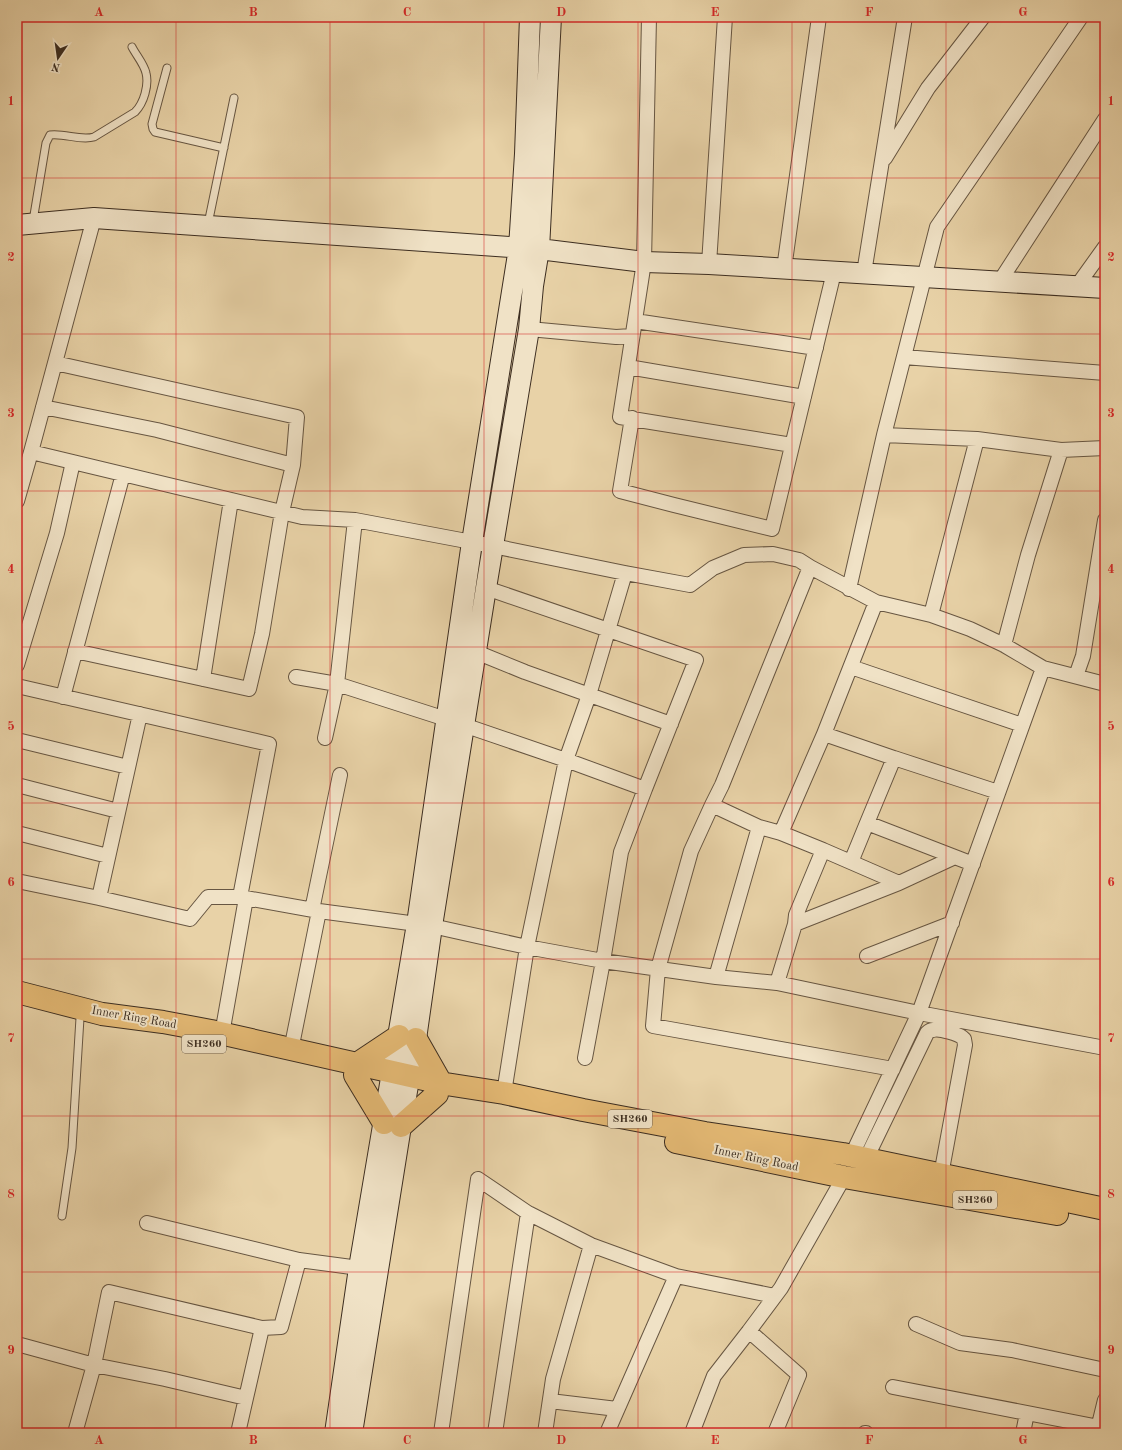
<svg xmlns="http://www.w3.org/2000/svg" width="1122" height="1450" font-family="'Old Standard TT',serif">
<rect width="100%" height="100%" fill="#e8d2a7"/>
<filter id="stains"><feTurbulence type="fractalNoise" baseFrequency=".005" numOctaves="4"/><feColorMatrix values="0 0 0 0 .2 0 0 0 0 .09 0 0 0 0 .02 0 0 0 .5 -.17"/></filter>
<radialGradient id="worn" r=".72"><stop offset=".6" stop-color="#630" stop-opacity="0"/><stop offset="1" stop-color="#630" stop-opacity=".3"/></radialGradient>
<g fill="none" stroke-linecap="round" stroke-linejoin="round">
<path stroke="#777e79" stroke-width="4" d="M17 21 50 17"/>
<g stroke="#675642" stroke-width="9">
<path id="lane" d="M167 68 152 124 153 129 155 132 224 148
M33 221 46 143 50 135C65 133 80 141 94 137L135 112C144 103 149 85 146 73 144 64 136 55 132 47
M208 224 234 98
M62 1216 72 1148 80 1018"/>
</g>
<g stroke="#675642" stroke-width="16">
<path id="street" d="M649 17 644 262 620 417 792 445
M885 158 928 88 983 17
M709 264 725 17
M784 269 819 17
M864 273 905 17
M1000 281 1105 119
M1077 286 1105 247
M635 321 816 348
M529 329 616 337 632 336V339
M904 357 1105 373
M55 363 297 417 293 465
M628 367 804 397
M43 407 157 430 293 465 282 512 262 634 249 689 75 651
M632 418 620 491 674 505 772 529 834 272
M884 435 937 227 1081 17
M31 452 94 218
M17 501 31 452 302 517 355 520
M810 567 876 602 931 615 970 629 1004 645 1043 668 919 1013 851 1157
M486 588 696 660 645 789
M849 589 884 435 977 439 1061 450 1105 448
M876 602 824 734 894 758
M931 615 977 439
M1004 645 1028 555 1061 450
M476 652 525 672 671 724
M17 665 57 533 73 462
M851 667 1022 725
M1043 668 1105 684
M1076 676 1083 656 1105 520
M296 677 337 684 446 719 566 760 645 789 621 852 603 961 585 1058
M203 679 231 500
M17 686 269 744 240 897 319 911 432 926 527 947 603 961 716 977 777 983 919 1013 1105 1048
M63 697 123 474
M140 714 99 898 190 919 208 897H240
M325 738 337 684 355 520 493 546 625 573 690 585 713 568 744 555 773 554 799 560 810 567 722 785 712 805 759 827 781 833 823 850 796 915 795 924 777 983
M17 740 128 767
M17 785 118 811
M712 805 691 851 658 969 653 1026 893 1069
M17 833 108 856
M781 833 824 734
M823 850 899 883 955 857
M851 862 867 823
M973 864 867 823 894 758 998 792
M17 881 99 898
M312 910 340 775
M795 924 899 883
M867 956 952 923
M716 977 759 827
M222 1034 246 898
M291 1050 319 911
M504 1093 527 947 566 760 589 695 625 573
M866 1159 927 1033C929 1031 930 1030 933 1030 939 1028 960 1034 964 1039L965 1045 941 1175
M147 1223 299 1260 359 1268
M916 1324 960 1343 1012 1350 1105 1370
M262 1328 281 1327 299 1260
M749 1331 781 1288 844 1177
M17 1344 94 1365 165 1379 246 1398 238 1433
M893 1387 1099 1427
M550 1401 617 1409
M75 1433 94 1365 109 1292 262 1328 246 1398
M441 1433 478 1179 528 1213 591 1245 676 1276
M495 1433 528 1213
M545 1433 553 1379 591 1245
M607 1433 676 1276 775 1296
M692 1433 714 1376 749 1331 799 1375 775 1433
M865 1433H866
M1023 1433 1027 1413
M1097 1433 1105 1400"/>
</g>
<g stroke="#3c2d20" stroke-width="22">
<path id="secondary" d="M17 225 94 218 539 249 644 262 709 264 1105 288
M335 1433 359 1268 417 924 472 542 519 248 525 154 530 17
M352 1433 401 1126 416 1039 432 926 486 588 529 329 533 286 539 249 551 17"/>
</g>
<g stroke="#3c2d20" stroke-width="24">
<path id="highway" d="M17 992 102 1014 163 1022 211 1031 446 1084 504 1093 583 1110 705 1133 843 1154 1105 1209
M416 1039 441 1083
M357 1064 399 1036
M355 1075 384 1123
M401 1126 437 1094
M676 1142 844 1177 1057 1214"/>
</g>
<use href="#lane" stroke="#f0e2c6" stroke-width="7"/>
<use href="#street" stroke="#f0e2c6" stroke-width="14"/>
<use href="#secondary" stroke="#f0e2c6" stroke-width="20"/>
<use href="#highway" stroke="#e4b974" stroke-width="22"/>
</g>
<path fill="none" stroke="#d62828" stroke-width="1" stroke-opacity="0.55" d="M176 17V1433M330 17V1433M484 17V1433M638 17V1433M792 17V1433M946 17V1433M17 178H1105M17 334H1105M17 491H1105M17 647H1105M17 803H1105M17 959H1105M17 1116H1105M17 1272H1105"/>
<g text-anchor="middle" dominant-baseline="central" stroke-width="4" stroke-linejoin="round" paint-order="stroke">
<g fill="#f0e2c6" stroke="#726352" stroke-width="1">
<rect x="182" y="1035" width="44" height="18" rx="3"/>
<rect x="608" y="1110" width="44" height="18" rx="3"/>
<rect x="953" y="1191" width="44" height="18" rx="3"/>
</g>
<g font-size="11" font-weight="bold" fill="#3c2d20">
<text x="204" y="1044">SH260</text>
<text x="630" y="1119">SH260</text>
<text x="975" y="1200">SH260</text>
</g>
<g font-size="12" fill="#3c2d20" stroke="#f0e2c6">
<text transform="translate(134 1018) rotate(10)">Inner Ring Road</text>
<text transform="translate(756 1159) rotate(12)">Inner Ring Road</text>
</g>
</g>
<rect width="1122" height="1450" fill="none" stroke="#e8d2a7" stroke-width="44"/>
<g transform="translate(58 58) rotate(193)" stroke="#f0e2c6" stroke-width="3" paint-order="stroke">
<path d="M0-3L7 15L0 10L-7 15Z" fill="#3c2d20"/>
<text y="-6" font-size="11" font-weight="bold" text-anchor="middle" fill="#3c2d20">N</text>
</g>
<rect x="22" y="22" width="1078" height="1406" fill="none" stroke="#d62828" stroke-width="1.5"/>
<g font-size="13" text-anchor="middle" font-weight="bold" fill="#d62828">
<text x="99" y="16">A</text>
<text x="253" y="16">B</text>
<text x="407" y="16">C</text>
<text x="561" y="16">D</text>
<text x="715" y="16">E</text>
<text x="869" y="16">F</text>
<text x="1023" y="16">G</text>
<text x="11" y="105">1</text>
<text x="1111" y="105">1</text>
<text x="11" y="261">2</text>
<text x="1111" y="261">2</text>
<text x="11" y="417">3</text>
<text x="1111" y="417">3</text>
<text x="11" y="573">4</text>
<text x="1111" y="573">4</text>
<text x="11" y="730">5</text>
<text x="1111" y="730">5</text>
<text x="11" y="886">6</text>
<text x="1111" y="886">6</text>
<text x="11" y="1042">7</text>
<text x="1111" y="1042">7</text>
<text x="11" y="1198">8</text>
<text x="1111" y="1198">8</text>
<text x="11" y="1354">9</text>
<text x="1111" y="1354">9</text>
<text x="99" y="1444">A</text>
<text x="253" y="1444">B</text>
<text x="407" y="1444">C</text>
<text x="561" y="1444">D</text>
<text x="715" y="1444">E</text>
<text x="869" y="1444">F</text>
<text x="1023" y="1444">G</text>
</g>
<rect width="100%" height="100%" filter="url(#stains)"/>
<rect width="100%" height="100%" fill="url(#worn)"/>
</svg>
